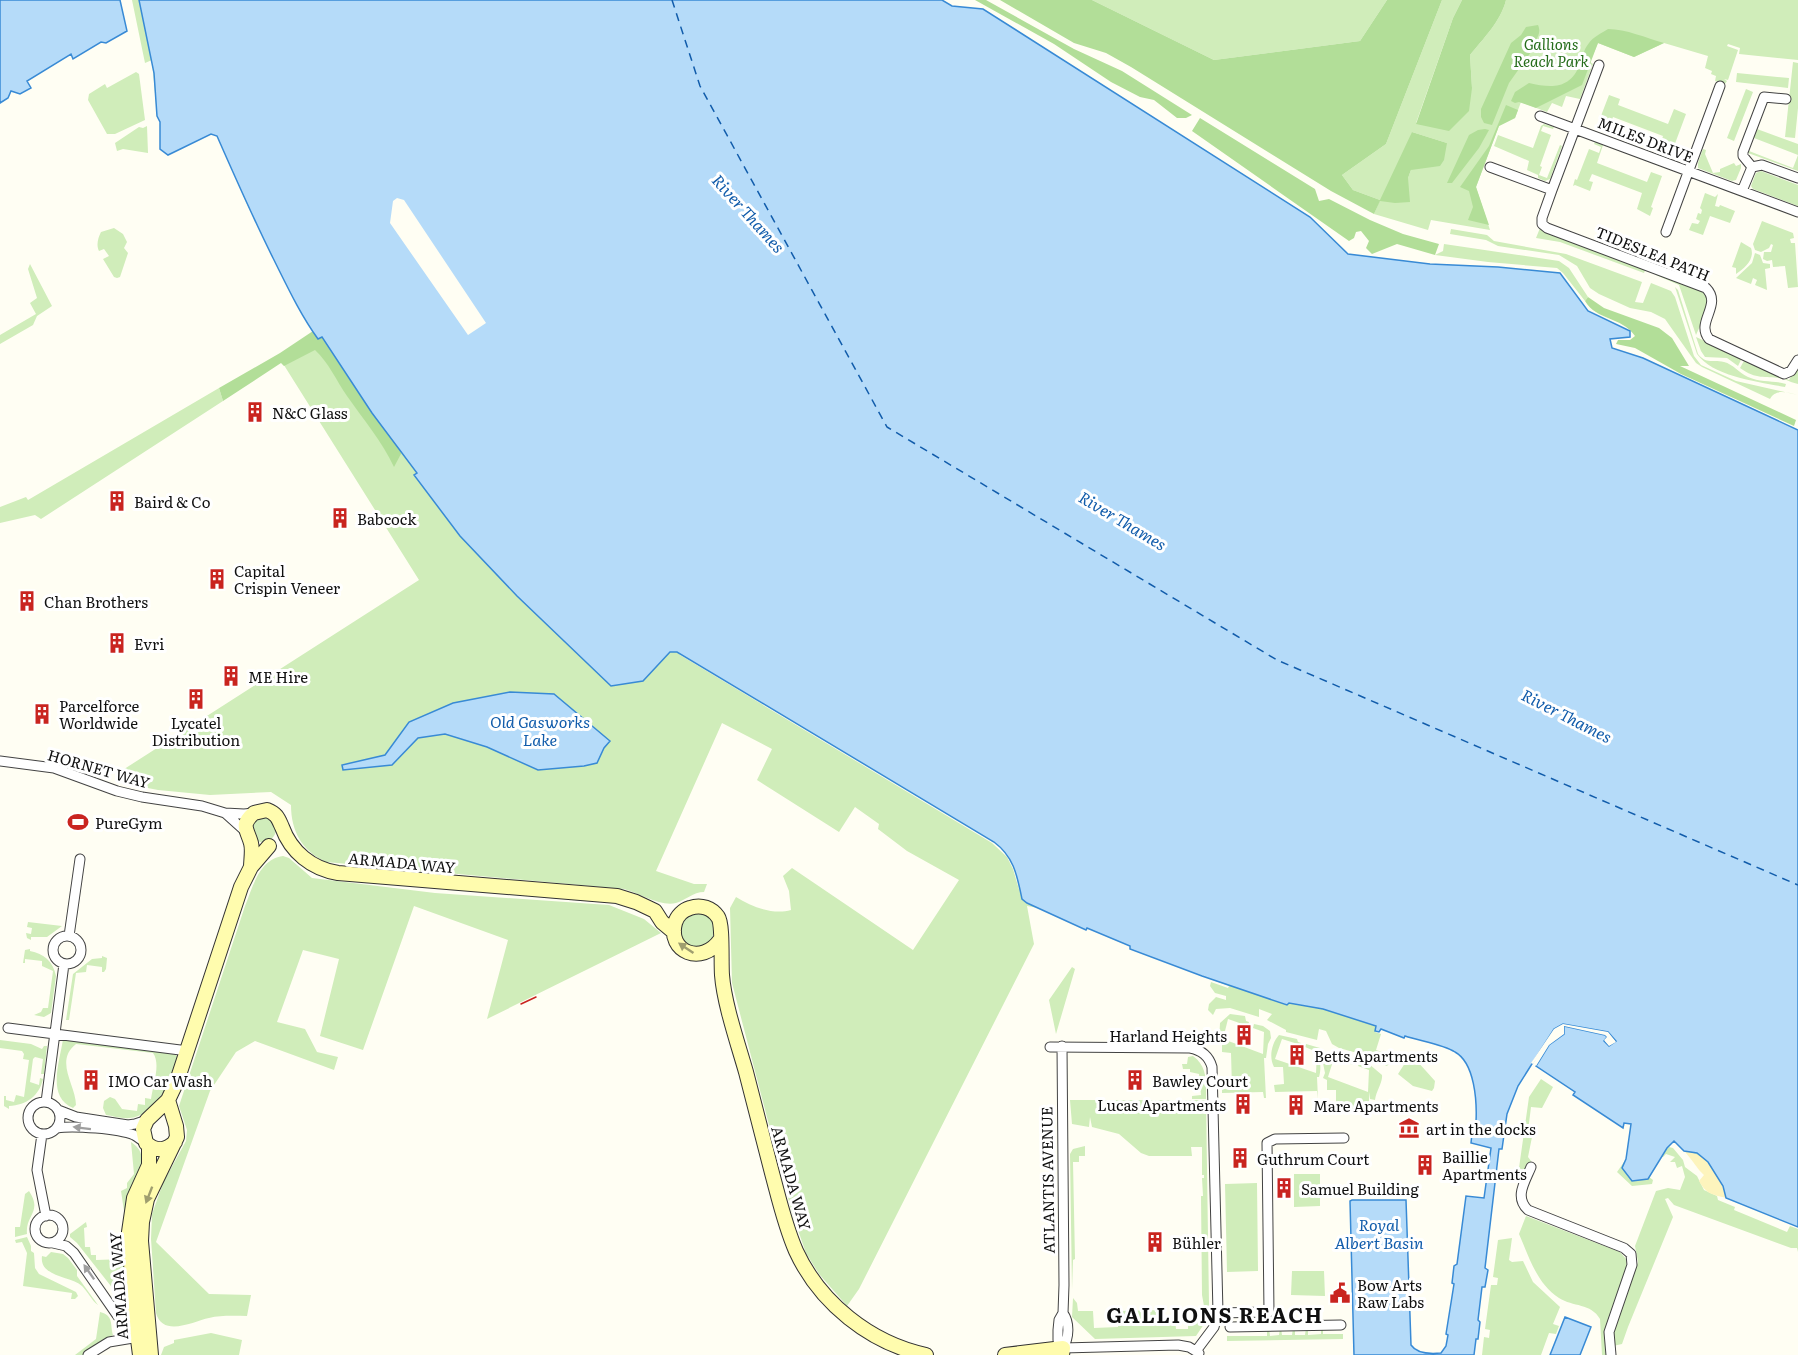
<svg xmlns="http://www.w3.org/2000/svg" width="1798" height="1355" font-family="Literata,serif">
<rect width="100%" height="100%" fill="#fffef3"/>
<path fill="#d0edba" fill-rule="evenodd" d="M132 0H327L1070 829 1063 919 1038 908 1027 906 1034 944 859 1289 847 1306 819 1274 806 1253 792 1213 732 983 730 908 736 897C752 907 773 915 791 910L789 891 783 876 792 868 913 950 959 880 907 851 878 829 879 824 855 807 839 832 757 780 772 749 722 723 656 871 694 884H707L704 892C693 892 686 900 676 903 661 907 639 893 624 889L326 862C302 851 291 831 291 805L271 792 210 795 158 790 122 783 118 773 419 580 282 362 318 339 289 290 246 202 217 136 211 134 168 155 160 149V122L157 116 152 60 145 63ZM679 653 994 842C1012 856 1016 872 1020 893L1013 869 1007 857 992 843 680 655ZM510 692 487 747 445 734 418 738 392 765 343 769 342 765 385 755Z
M1092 0H1387L1360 41 1214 60Z
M1442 0H1462L1453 18 1416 123 1472 88 1470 55C1483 39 1501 21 1506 0H1798V60L1739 54 1740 48 1728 44 1727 46 1738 50 1728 80 1724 79 1727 81 1725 84 1715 81 1716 76 1711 74 1712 71 1705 68 1708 56 1664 43 1634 57 1598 43 1590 62 1593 64 1580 99 1566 96 1562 107 1552 103 1547 112 1521 102 1515 118 1499 126 1476 187 1490 230 1431 220 1428 230 1374 214 1380 200 1353 190 1342 175 1386 144ZM1412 132 1447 143 1411 170 1408 178Z
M1793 62 1798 63V108L1795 138 1785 137Z
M136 72 139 74 145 120 115 134H107L88 100 89 94 105 84 107 88Z
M1737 73 1789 78 1788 88 1736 82Z
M1746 89 1753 92 1734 141 1727 138Z
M1609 95 1620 99 1618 105 1668 124 1674 109 1686 114 1673 149 1660 145 1663 136 1613 117 1610 125 1599 121Z
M1544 124 1554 127 1553 129 1543 126 1541 131 1551 135 1540 166 1542 167 1539 175 1547 178 1560 145 1562 146 1550 179 1545 181 1538 178V175L1527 170 1529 161 1494 146 1498 135 1533 148 1541 126Z
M147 126 148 153 123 149 117 151 115 143 139 127 143 128Z
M1757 129 1798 144V171L1748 153 1749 151 1793 168 1798 155 1754 138Z
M1595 142 1603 145 1597 163 1647 182 1651 172 1662 176 1651 207 1653 208 1650 216 1637 209 1642 193 1592 174 1589 181 1593 182 1590 191 1575 185 1573 186 1575 179 1577 180 1589 149 1599 153 1601 147 1594 144Z
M1703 149 1706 150 1705 154 1713 173 1720 172V169L1734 163 1736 166 1741 164V168L1736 180 1732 181 1698 168V163Z
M1761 171 1798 185V206L1753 189 1751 186 1756 173Z
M1705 193 1715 197 1718 194 1715 206 1719 207 1720 205 1735 211 1730 223 1710 216 1703 235 1689 230 1692 223 1698 224 1700 221 1696 219 1698 213 1701 214 1702 210 1700 208Z
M1762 221 1793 233 1794 238 1790 239 1791 243H1795L1798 287 1788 288 1785 266 1773 267 1772 260 1767 261 1763 259 1764 252H1771L1773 245 1771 244 1769 248 1761 252 1755 250 1753 244Z
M114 228 123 234 127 242 124 248 128 253 120 277 117 278 114 277 103 259 109 256 104 249 99 251C96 245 98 238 101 232Z
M1540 228 1646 268 1644 273 1560 242 1536 238Z
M1451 229 1487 235 1494 241 1566 254 1642 282 1635 302 1643 303 1651 283 1671 291 1675 297 1694 356 1701 365 1736 381 1798 395C1788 393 1776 388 1770 399L1702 367 1696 363 1665 319 1651 312 1630 308 1599 294 1590 288 1577 266 1559 255 1498 246 1486 240 1450 234Z
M1741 242 1751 248C1755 259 1745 268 1736 274V268L1732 267Z
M1444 244 1559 261 1569 268 1588 297 1585 301 1563 273 1557 268 1488 262 1435 255 1443 251Z
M1755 253 1760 255 1763 263 1770 264V268L1765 269 1767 290 1755 285 1757 280 1753 278 1751 284 1736 278 1752 263Z
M30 264 52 306 37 316 33 325 0 344V335L36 314 30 303 37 298 28 269Z
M1657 272 1704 290 1710 304 1696 335 1679 285 1656 275Z
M1675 287 1678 290 1698 354C1707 365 1712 359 1724 362 1733 364 1739 373 1748 377 1761 383 1773 380 1786 384L1785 387C1760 382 1713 377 1697 354Z
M1696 337 1742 358 1738 366 1727 358 1705 357 1701 351Z
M1745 359 1789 380 1798 364V384C1793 383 1789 381 1784 379 1766 375 1758 381 1740 368Z
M219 388 223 401 41 519 35 515 0 523V507L26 497 28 500Z
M250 829a13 13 0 1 1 26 0a13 13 0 1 1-26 0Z
M283 856 289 858 312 878 435 893 609 905 644 919 661 933 487 1019 508 940 414 906 363 1050 320 1036 339 959 303 950 277 1022 305 1029 317 1052 338 1057 334 1070 255 1041 236 1052 210 1091 156 1242 209 1294 251 1295 247 1316C235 1316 221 1315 209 1318 194 1321 163 1338 156 1313L151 1239 152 1214 163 1183 186 1141 187 1130 179 1106 245 906C253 887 259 859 283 856Z
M680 930a17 17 0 1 1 34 0a17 17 0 1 1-34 0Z
M28 922 62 926 47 937H31V940L27 938 26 933 31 934 32 928 27 927Z
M1107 937 1377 1026 1375 1032 1381 1034 1376 1050 1395 1056 1387 1066 1361 1054 1339 1048 1332 1044 1326 1031 1319 1029 1317 1040 1286 1032V1030L1267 1020 1272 1014 1259 1009V1017L1230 1008 1216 1009 1213 1015 1208 1010 1209 1004 1216 997 1226 1000V996L1215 993 1210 986 1211 982 1228 988 1229 986 1130 949V946Z
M30 949V951C44 954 53 961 56 976L51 1013 44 1017 34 1015 41 1012 43 1008H48L53 971 42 966V961L25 959V963H23L25 950Z
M102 956 107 958 106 969 104 972H102V967L87 965 86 972 76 973 69 1020H66L73 974 92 959 102 958Z
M1072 967 1075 969 1056 1034 1049 1000Z
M1230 1014 1245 1016 1246 1021 1249 1022 1248 1026 1228 1019 1223 1039 1263 1054 1264 1032 1253 1028 1254 1024 1263 1026 1270 1031 1271 1038 1268 1044 1266 1058H1264L1266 1098H1264L1263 1092 1222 1093V1089L1232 1088 1231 1053 1222 1052V1043H1219L1220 1023Z
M1279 1035 1297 1039 1298 1042 1301 1043V1045L1282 1039 1275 1059 1316 1073 1317 1052 1305 1047 1306 1044 1320 1048C1319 1058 1322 1068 1319 1077H1317L1318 1099 1317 1091 1275 1092 1274 1085 1284 1084 1283 1067H1274C1269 1058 1271 1044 1279 1035Z
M63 1039 170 1053 176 1055 180 1060C171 1080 155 1117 129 1118 122 1119 113 1116 106 1115L103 1108 104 1101 110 1097 115 1099 122 1109 137 1111 138 1104 145 1105V1098L151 1099C153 1085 161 1064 153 1053L76 1044C54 1061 76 1085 76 1105L73 1108C46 1097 60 1061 63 1039Z
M0 1040 31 1044 42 1049 44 1046H47L44 1074H41L43 1059 35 1057 33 1059 30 1082 39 1085 40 1078 43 1079C39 1096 27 1105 9 1106V1109L4 1106V1096H6V1100L14 1102 16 1095 24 1097 29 1060 23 1059 24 1054 22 1051 0 1048Z
M1549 1045 1798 1227 1726 1198 1723 1186 1691 1152 1684 1151 1674 1140 1665 1151 1669 1147 1673 1148 1683 1160 1685 1167 1697 1176 1704 1190 1717 1196 1718 1200 1735 1207 1734 1210 1787 1232 1790 1226 1798 1229V1252L1797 1248H1791L1674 1205 1668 1198 1665 1199 1673 1217 1628 1327 1622 1344 1613 1346 1614 1331 1638 1262 1635 1246 1656 1191 1668 1188 1680 1190 1685 1177 1682 1166 1677 1168 1675 1162H1670L1675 1157 1666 1154 1663 1157H1661L1649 1177 1653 1180 1652 1184 1632 1186 1617 1172 1626 1159 1631 1124 1624 1123 1623 1128 1573 1095 1575 1092 1536 1066Z
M1329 1052 1352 1056V1060L1355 1061 1353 1065 1334 1058 1328 1077 1368 1092 1369 1070 1358 1066 1360 1062 1369 1064 1382 1075C1383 1082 1376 1091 1375 1100L1370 1099 1369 1092V1110H1327V1105L1336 1104V1090H1327V1080L1323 1078 1325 1073 1323 1063Z
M1193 1056C1208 1067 1206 1082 1206 1099H1192V1096L1201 1095 1199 1074 1190 1072V1069H1183L1182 1064H1187L1188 1057Z
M1407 1060 1415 1063 1417 1061 1435 1081 1434 1088 1432 1091 1413 1086 1398 1074Z
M1541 1079 1553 1087 1542 1108 1531 1107 1528 1131 1533 1132 1528 1157 1531 1161 1525 1176 1518 1175 1529 1097Z
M1070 1100H1206L1209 1304 1206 1321 1196 1336 1095 1339 1072 1317 1073 1298 1077 1303 1078 1311H1093L1094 1328 1118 1327V1311L1165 1310V1316H1170V1318L1175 1319 1176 1329H1188V1320L1202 1319 1204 1312 1207 1311V1306H1204L1202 1295 1201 1196H1203L1202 1178H1204V1175H1202V1147H1191L1192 1156H1149L1141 1153 1119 1134 1092 1127 1090 1117 1089 1127 1072 1124Z
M131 1142C151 1155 138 1171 131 1188 128 1195 126 1203 124 1211L121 1191 127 1188V1183L134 1174Z
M1085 1146V1156H1079V1162H1073L1075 1259 1073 1260 1072 1290 1070 1154 1073 1149Z
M1294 1174H1320V1206L1294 1207Z
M1257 1183 1258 1271 1227 1272 1225 1184Z
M29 1191C43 1212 25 1215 27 1234L15 1237V1227H20L25 1194Z
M1526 1216 1620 1252 1626 1259 1627 1267 1604 1331 1606 1355H1602L1600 1319C1591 1303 1573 1307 1559 1298 1537 1284 1529 1257 1519 1234Z
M86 1222 87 1227 84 1228 85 1247H90L91 1255H96V1260L125 1259 126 1286 114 1290 77 1243 70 1237V1234Z
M27 1237 31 1246V1251L34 1253 35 1268 39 1274 76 1292 78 1296 75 1299H71L72 1293 23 1286 27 1253 22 1242 16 1243 15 1240Z
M1512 1238 1509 1260 1512 1262 1523 1261 1533 1282 1560 1307 1553 1324 1559 1326 1556 1334 1549 1333 1541 1355H1482L1484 1337 1489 1338 1490 1330 1485 1329 1491 1285H1497L1498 1278 1493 1277 1498 1240Z
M51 1252 63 1254 68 1258 77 1270V1276L98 1305C92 1301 88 1292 82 1286 71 1276 39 1277 42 1256L46 1257Z
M1292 1271H1324L1325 1296 1291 1295Z
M100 1312C114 1315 110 1325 113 1335L83 1355H75L96 1339Z
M1267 1328H1269L1270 1336 1279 1335 1280 1328H1281L1282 1335H1292L1293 1328H1295V1335H1305L1306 1328H1308V1335L1321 1334V1328H1323V1334H1343V1339L1227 1341V1336H1267Z
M211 1333 242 1340 239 1355H161L164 1347 174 1343V1340Z"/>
<path fill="#b2de98" d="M975 0H986L1074 49 1122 71 1192 115 1186 118H1177L1154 100 1140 97 1111 82 1054 44Z
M1000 0H1092L1214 60 1360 41 1387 0H1442L1386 144 1342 175 1353 190 1380 200 1412 132 1447 143 1444 160 1440 166 1411 170 1408 178 1410 202 1395 203 1380 201 1374 214 1331 191 1131 67 1106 53 1074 43Z
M1462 0H1506C1501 21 1483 39 1470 55L1472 88 1469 111 1449 131 1416 124 1453 18Z
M1538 25C1543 36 1532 42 1531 52L1509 83 1492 125 1484 123 1481 117V109L1511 43 1521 35 1526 27Z
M1608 29C1626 29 1646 38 1664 43L1634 57 1598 43 1582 85 1536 108 1519 102 1515 103 1511 101 1515 92 1529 83C1551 88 1570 90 1580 64 1583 57 1583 50 1589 43 1593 37 1602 33 1608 29Z
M1506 105 1518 110 1515 118 1499 126 1476 187 1489 225 1468 220 1473 207 1469 191 1460 187 1489 146Z
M1200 118 1315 189 1319 201 1329 199 1370 220 1403 234 1439 244 1435 255 1397 244 1372 254 1366 248 1369 241 1361 231 1356 232 1354 238 1349 241 1192 131Z
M1485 129 1489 130 1479 148 1452 183H1447L1469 135 1478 130Z
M1588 297 1604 308 1659 328 1672 338 1689 366H1680L1796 420 1794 426 1681 374 1635 348 1616 344 1618 340H1630L1635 336C1621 316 1597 321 1585 301Z
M313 331 318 339 321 337 372 413 402 452 394 467C382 441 363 419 347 396 336 380 329 363 315 350L284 366 281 363 223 401 219 388 280 353Z"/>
<path fill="#fdf4bd" d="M1684 1151C1708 1153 1720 1176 1726 1198 1712 1194 1707 1195 1699 1181L1704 1175C1698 1170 1691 1158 1684 1151Z"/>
<path fill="#b5dbf9" stroke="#388ad5" stroke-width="1.5" d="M0 0H120L127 31 106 43 101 42 73 59 71 54 27 81 31 88 20 94 11 91 8 98 0 103Z
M139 0H942L952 6 983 9 1310 217 1348 254 1430 264 1498 267 1560 273 1588 311 1630 331V337L1610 339 1612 348 1643 358 1798 430V1227L1726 1198 1723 1186 1708 1162 1697 1153 1684 1151 1674 1141 1667 1148 1648 1179 1632 1181 1622 1168 1626 1159 1631 1124 1624 1123 1623 1128 1573 1095 1575 1092 1536 1066 1549 1045 1564 1034V1026L1605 1035 1607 1037 1604 1041 1609 1046 1616 1041 1608 1032 1563 1024 1554 1029 1518 1086 1507 1114 1502 1149H1499L1485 1268 1488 1270 1485 1287H1482L1478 1320 1480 1322 1478 1339H1476L1474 1355H1354L1350 1201 1352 1200H1406L1411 1345C1417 1354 1431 1354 1441 1353L1446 1346 1448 1335 1446 1334 1454 1284 1452 1283 1454 1266 1457 1264 1466 1196 1484 1198 1491 1148 1471 1143 1473 1124 1476 1122C1477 1102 1475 1063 1455 1052 1443 1044 1420 1041 1405 1036L1404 1038 1381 1029 1379 1032 1375 1031 1376 1026 1323 1009 1289 1003 1287 1005 1202 976 1130 949V946L1087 928 1086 930 1027 903 1022 899C1017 875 1014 857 994 842L677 652H670L643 681 611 686 517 596 460 536 414 475 417 473 372 413 322 337 318 339C300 314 287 286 273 258 253 218 235 177 217 136L211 134 168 155 160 149V122L157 116 154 73Z
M510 692 554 694 610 741 604 748 597 763 584 766 538 770 487 747 445 734 418 738 392 765 343 770 342 765 385 755 409 722 453 703Z
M1565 1317 1591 1327 1580 1355H1550Z"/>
<path fill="#fffef3" d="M397 198 404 200 486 323 468 335 390 223 393 201Z
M1563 1024 1608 1032 1616 1042 1609 1046 1604 1040 1607 1037 1605 1035 1564 1026V1034L1549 1045 1536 1066 1534 1064 1539 1056 1533 1064 1531 1063 1554 1029Z"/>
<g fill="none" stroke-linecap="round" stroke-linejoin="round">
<path stroke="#115cab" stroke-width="1.5" stroke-dasharray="8 6" stroke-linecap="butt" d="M672 0 700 86 887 427 1277 660 1798 885"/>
<g stroke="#434343" stroke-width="11">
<path id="street" d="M1599 65 1552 190 1542 218V224L1547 228 1706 288C1723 305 1695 322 1709 339L1784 374 1791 371 1798 360
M1540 116 1798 212
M1490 167 1552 190
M1752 167 1743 156V152L1764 97 1786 99
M1752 167 1762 165 1798 178
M1742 191 1752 167
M1666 232 1720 86
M0 761 54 768 117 791 142 797 202 806 225 813 244 814 254 813
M225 813 245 831
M53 950a14 14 0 1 1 28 0a14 14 0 1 1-28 0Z
M69 936 80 859
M8 1028 188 1051
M1062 1046 1064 1285 1063 1313 1059 1320 1058 1330V1340L1063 1348
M1050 1047 1190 1048C1201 1050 1209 1056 1212 1067L1218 1313 1214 1327 1196 1351
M28 1118a16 16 0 1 1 32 0a16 16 0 1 1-32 0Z
M46 1102 64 964
M58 1110 76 1117 128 1125 135 1124 147 1120
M57 1128C73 1125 119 1129 134 1135 138 1137 142 1141 146 1143
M42 1134 37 1170 46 1216
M1531 1167C1525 1182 1514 1197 1528 1210L1624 1248 1631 1254 1632 1265 1609 1332 1611 1355
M35 1229a14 14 0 1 1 28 0a14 14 0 1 1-28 0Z
M53 1243 66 1246 74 1253 133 1338
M1063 1313C1070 1323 1069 1338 1063 1348
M1218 1313 1269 1312 1267 1143 1275 1139 1344 1138
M1230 1327 1341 1325
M1063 1348 1178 1345 1189 1347 1199 1353
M88 1355 109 1342 139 1337"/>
</g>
<g stroke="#323232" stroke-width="16">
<path id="secondary" d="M251 867C251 860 253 850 251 843 247 829 240 825 254 813L267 810C277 814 278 818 282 827 291 852 312 869 338 873L617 896 636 902 655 911 662 922 674 932
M720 940C702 966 667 952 675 923 677 916 683 910 690 908 701 904 712 908 718 917 723 924 721 963 722 975 724 1003 738 1044 746 1072 755 1106 763 1139 772 1173 779 1199 785 1226 796 1251 820 1303 870 1343 926 1355
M175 1142C166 1151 156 1152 146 1143L143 1129 147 1120 168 1100 177 1081 241 887 251 867 269 846
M140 1355 134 1308 129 1232 134 1198 149 1165V1146
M151 1355 141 1241 142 1222 147 1199 177 1137 176 1126 168 1100
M1005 1355 1063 1348 1062 1355"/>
</g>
<use href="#street" stroke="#fff" stroke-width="9"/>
<use href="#secondary" stroke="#fffcae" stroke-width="14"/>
<path stroke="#c9241f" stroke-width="1.5" d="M521 1004 536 997"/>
</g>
<defs><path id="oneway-solid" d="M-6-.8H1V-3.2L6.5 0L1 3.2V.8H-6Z" transform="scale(1.5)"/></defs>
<g fill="#9f9e6f">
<use href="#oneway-solid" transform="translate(686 948) rotate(-146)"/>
<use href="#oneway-solid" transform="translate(149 1195) rotate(111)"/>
</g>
<g fill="#9f9f9f">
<use href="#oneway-solid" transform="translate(82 1128) rotate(-173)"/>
<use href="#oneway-solid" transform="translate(89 1272) rotate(-125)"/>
</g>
<defs>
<g id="building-bare" transform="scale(1.62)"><path d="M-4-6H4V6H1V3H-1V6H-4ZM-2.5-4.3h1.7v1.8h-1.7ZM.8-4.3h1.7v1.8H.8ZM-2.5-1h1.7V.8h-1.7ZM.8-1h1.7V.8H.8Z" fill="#c9241f" stroke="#fff" stroke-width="2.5" paint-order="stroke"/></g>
<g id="stadium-bare" transform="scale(1.62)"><path d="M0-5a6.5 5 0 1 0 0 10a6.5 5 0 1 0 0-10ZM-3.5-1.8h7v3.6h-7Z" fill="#c9241f" stroke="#fff" stroke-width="2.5" paint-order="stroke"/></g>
<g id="museum-bare" transform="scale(1.62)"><path d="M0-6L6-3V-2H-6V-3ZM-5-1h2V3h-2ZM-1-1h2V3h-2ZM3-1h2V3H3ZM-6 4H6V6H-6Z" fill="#c9241f" stroke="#fff" stroke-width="2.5" paint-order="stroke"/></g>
<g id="civic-bare" transform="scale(1.62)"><path d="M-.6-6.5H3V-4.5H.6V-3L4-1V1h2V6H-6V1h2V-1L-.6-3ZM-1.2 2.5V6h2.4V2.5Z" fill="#c9241f" stroke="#fff" stroke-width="2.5" paint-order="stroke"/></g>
</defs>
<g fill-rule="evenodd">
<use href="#building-bare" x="255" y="412"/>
<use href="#building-bare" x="117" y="501"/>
<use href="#building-bare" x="340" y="518"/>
<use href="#building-bare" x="217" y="579"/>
<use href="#building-bare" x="27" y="601"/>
<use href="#building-bare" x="117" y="643"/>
<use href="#building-bare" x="231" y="676"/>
<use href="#building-bare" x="196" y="699"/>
<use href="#building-bare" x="42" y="714"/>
<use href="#stadium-bare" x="78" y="822"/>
<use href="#building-bare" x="1244" y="1035"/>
<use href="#building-bare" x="1297" y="1055"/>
<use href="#building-bare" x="91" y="1080"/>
<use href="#building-bare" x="1135" y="1080"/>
<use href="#building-bare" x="1243" y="1104"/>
<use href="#building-bare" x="1296" y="1105"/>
<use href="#museum-bare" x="1409" y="1128"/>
<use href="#building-bare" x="1240" y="1158"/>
<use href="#building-bare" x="1425" y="1165"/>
<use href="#building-bare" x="1284" y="1188"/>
<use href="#building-bare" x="1155" y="1242"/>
<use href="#civic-bare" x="1340" y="1293"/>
</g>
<g text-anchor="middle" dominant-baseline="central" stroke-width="6" stroke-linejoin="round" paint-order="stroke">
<g font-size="15" font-style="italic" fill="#266d1b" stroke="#fff">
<text x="1551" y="43">Gallions<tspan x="1551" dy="17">Reach Park</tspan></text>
</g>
<g font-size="15" fill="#101010" stroke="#fff">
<text transform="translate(1646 139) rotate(21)">MILES DRIVE</text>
<text transform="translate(1653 253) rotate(22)">TIDESLEA PATH</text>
<text transform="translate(99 768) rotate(16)">HORNET WAY</text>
<text transform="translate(402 862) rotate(5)">ARMADA WAY</text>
<text transform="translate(792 1178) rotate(74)">ARMADA WAY</text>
<text transform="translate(1047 1180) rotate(-91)">ATLANTIS AVENUE</text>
<text transform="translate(118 1286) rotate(-94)">ARMADA WAY</text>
</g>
<g font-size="15" fill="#101010" stroke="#fff" text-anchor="start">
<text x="272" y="412">N&amp;C Glass</text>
<text x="134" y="501">Baird &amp; Co</text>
<text x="357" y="518">Babcock</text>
<text x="234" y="570">Capital<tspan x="234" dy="17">Crispin Veneer</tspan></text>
<text x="44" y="601">Chan Brothers</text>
<text x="134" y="643">Evri</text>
<text x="248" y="676">ME Hire</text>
<text x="59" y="705">Parcelforce<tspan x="59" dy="17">Worldwide</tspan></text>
<text x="196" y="722" text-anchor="middle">Lycatel<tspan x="196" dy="17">Distribution</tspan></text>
<text x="95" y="822">PureGym</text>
<text x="1227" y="1035" text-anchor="end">Harland Heights</text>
<text x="1314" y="1055">Betts Apartments</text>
<text x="108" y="1080">IMO Car Wash</text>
<text x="1152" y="1080">Bawley Court</text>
<text x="1226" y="1104" text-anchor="end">Lucas Apartments</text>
<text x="1313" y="1105">Mare Apartments</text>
<text x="1426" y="1128">art in the docks</text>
<text x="1442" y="1156">Baillie<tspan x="1442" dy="17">Apartments</tspan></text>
<text x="1257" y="1158">Guthrum Court</text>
<text x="1301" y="1188">Samuel Building</text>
<text x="1172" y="1242">Bühler</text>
<text x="1357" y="1284">Bow Arts<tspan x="1357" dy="17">Raw Labs</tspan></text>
</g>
<g font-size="16" font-style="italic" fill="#115cab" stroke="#fff">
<text transform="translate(749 213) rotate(48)">River Thames</text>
<text transform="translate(1123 520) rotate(31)">River Thames</text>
<text transform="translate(1567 715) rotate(27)">River Thames</text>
<text x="540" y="721">Old Gasworks<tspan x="540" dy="18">Lake</tspan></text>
<text x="1379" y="1224">Royal<tspan x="1379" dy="18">Albert Basin</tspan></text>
</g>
<g font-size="21" font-weight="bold" letter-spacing="1.5" fill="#101010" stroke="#fff">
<text x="1215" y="1313">GALLIONS REACH</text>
</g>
</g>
</svg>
